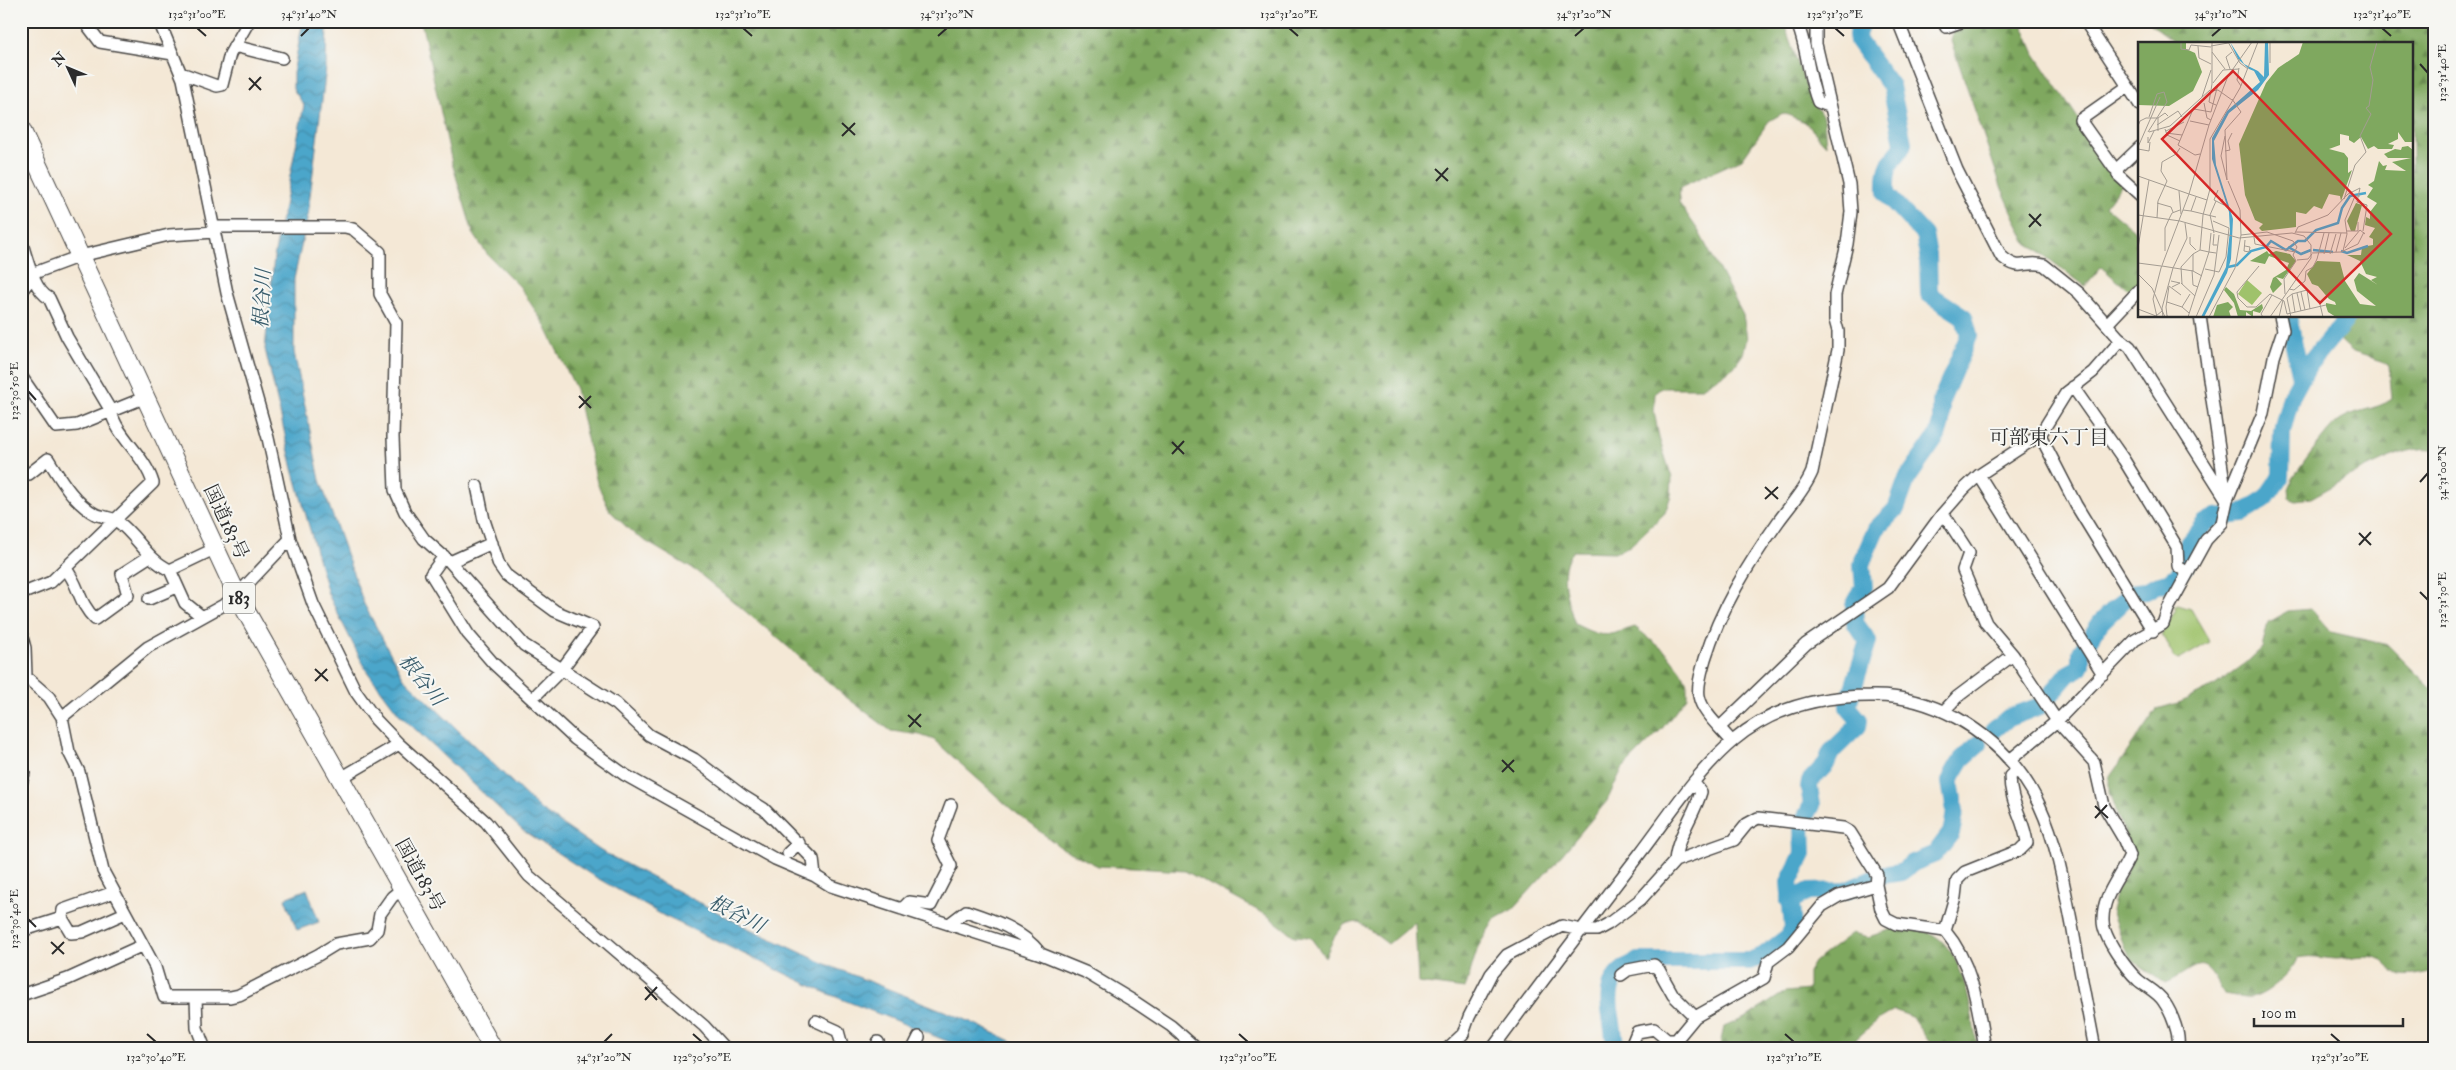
<svg xmlns="http://www.w3.org/2000/svg" width="2456" height="1070" font-family="'IM FELL Double Pica','Noto Serif JP',serif">
<defs>
<pattern id="forest-firs" width="22" height="20" patternUnits="userSpaceOnUse" patternTransform="scale(1.25)"><rect width="22" height="20" fill="#7fa85f"/><path d="M5 1l3.5 6h-7zM16 11l3.5 6h-7z" fill="#68894f"/></pattern>
<pattern id="water-waves" width="16" height="10" patternUnits="userSpaceOnUse" patternTransform="scale(1.25)"><rect width="16" height="10" fill="#4ca6ca"/><path d="M0 5q4-4 8 0t8 0" fill="none" stroke="#3f87a4"/></pattern>
</defs>
<rect width="100%" height="100%" fill="#f6f6f2"/>
<filter id="ink" filterUnits="userSpaceOnUse"><feTurbulence type="fractalNoise" baseFrequency=".02" numOctaves="2"/><feDisplacementMap in="SourceGraphic" scale="10" xChannelSelector="R" yChannelSelector="G"/><feConvolveMatrix kernelMatrix="1 2 1 2 8 2 1 2 1" color-interpolation-filters="sRGB"/></filter>
<filter id="wash" filterUnits="userSpaceOnUse"><feTurbulence type="fractalNoise" baseFrequency=".0096" numOctaves="4" result="noise"/><feDisplacementMap in="SourceGraphic" scale="20" xChannelSelector="R" yChannelSelector="G"/><feGaussianBlur stdDeviation="1.12" result="paint"/><feColorMatrix in="noise" values="0 0 0 0 0 0 0 0 0 0 0 0 0 0 0 0 0 1.4 0 .05"/><feComposite in="paint" operator="in"/></filter>
<g filter="url(#wash)">
<rect width="100%" height="100%" fill="#f4e8d6"/>
<path fill="url(#forest-firs)" stroke="#556a45" d="M421 21H1783L1809 95 1824 119 1826 145 1805 122 1783 113 1769 121 1742 159 1680 187 1679 203 1698 230 1743 315 1747 338 1743 354 1734 367 1702 388H1661L1655 393 1654 411 1659 438 1672 478 1671 495 1665 513 1630 546 1623 549 1615 552 1573 551C1556 569 1568 603 1575 624 1604 639 1605 636 1635 627L1666 652 1680 670 1687 682V697L1661 730 1622 769 1607 801 1555 863 1513 909 1495 919 1478 947 1465 989 1418 983 1415 922 1388 944 1359 922 1345 924 1335 936 1325 957 1310 937 1294 936 1268 916 1185 871 1098 866 1060 847 1010 808 934 740 920 735 891 731 842 694 773 634 696 571 635 535 610 511 597 483 576 389 544 324 520 287 487 254 473 233 452 163Z
M1981 21H2021L2035 54 2122 184 2105 206 2140 235V286L2133 294 2101 267 2085 286 2026 242 2002 189 1951 41 1954 30Z
M2147 21H2435V450C2407 440 2338 484 2311 498L2296 500 2289 497C2289 494 2288 492 2288 489 2290 479 2327 430 2336 423 2351 409 2376 411 2392 399L2389 366 2382 361 2353 352 2341 341 2340 332 2354 316H2412V44H2178Z
M2311 609 2331 632 2388 645 2435 692V971C2425 973 2405 979 2396 973 2388 967 2385 960 2374 957 2361 954 2349 959 2336 959 2320 958 2314 955 2297 958 2293 972 2266 996 2251 998 2243 999 2232 995 2224 994 2201 945 2198 972 2164 983L2133 961 2125 948 2111 911 2116 890 2125 877 2133 855 2109 793V778L2157 709 2181 702 2214 686 2246 663 2262 648 2268 622 2288 611Z
M1896 928C1906 929 1918 929 1927 932 1965 945 1971 1014 1978 1049H1934L1912 1017 1894 1010 1879 1019 1848 1046 1833 1039H1819L1811 1049H1719L1724 1027 1747 1017 1785 992 1808 990V972L1814 962 1852 933 1868 937Z"/>
<path fill="#9fc26b" stroke="#65764b" d="M2178 605 2191 609 2210 642 2179 660 2175 659 2162 635 2176 609 2173 607Z"/>
<path fill="url(#water-waves)" stroke="#3c687a" d="M303 21H327L326 68 307 220 294 279V352L320 480 364 604 403 677 541 810 601 851 746 927 830 966 962 1018 1029 1049H967L826 993 664 916 590 874 522 830 399 714 366 670 328 594 293 469 265 349 274 257 304 105 293 89V73Z
M307 889 319 922 297 930 285 898Z"/>
<g fill="none" stroke-linecap="round" stroke-linejoin="round">
<path stroke="#4ca6ca" stroke-width="18" d="M2288 316 2301 378
M1993 731 2008 718 2040 706 2047 699 2068 674 2079 668 2081 664V652L2101 622 2126 598 2136 592 2146 591 2156 585 2168 582 2177 575 2185 566 2188 544 2205 523 2216 517 2242 514 2266 498 2281 476 2282 431 2291 397 2309 364 2349 316
M1789 901 1808 892 1846 891 1882 875 1901 872 1913 863 1935 854 1951 833 1953 824 1955 811 1950 782 1953 774 1962 759 1979 744
M1615 1049C1614 1012 1593 979 1639 961H1749L1763 956 1788 937 1793 928 1789 882 1803 854 1802 824 1812 805 1809 787 1810 781 1826 764 1831 752 1858 726 1859 720 1848 707V704L1868 641 1855 623 1854 606 1864 587 1862 565 1864 557 1876 529 1896 509 1907 479 1937 436 1941 423V401L1969 335 1964 317 1929 294 1928 255 1924 235 1886 194C1886 184 1885 173 1890 164 1894 156 1901 153 1903 143L1891 86 1858 41 1857 35 1861 21"/>
</g>
</g>
<g filter="url(#ink)">
<g fill="none" stroke-linecap="round" stroke-linejoin="round">
<g stroke="#494745" stroke-width="14">
<path id="minor" d="M84 21 100 42 173 54
M159 21 183 79 227 293 268 438 290 539 313 604 356 692 376 720 399 744 486 822 529 876 704 1026 725 1049
M1796 21C1808 46 1807 76 1818 102L1829 106
M1898 21 1957 170 2001 256C2022 274 2024 259 2044 265L2079 293 2118 337 2130 347 2227 500
M1943 21 1946 27 1964 21
M2085 21 2140 105
M234 46 282 58
M181 73 217 86 222 85 230 54 249 21
M2127 87 2080 120 2114 168H2118L2140 147
M2117 169 2118 175 2140 195
M214 227H345L353 229 380 252V294L396 323 393 437 395 490 405 512 424 539 450 562 524 645 616 704 649 735 694 759 743 796 764 809 813 859 815 876 775 859 625 775 575 739 493 663 468 634 431 574 444 556
M21 241C27 257 33 290 49 298L67 337 111 411C116 436 145 455 153 483L51 582 21 594
M21 291 37 272 80 256 169 235 215 232
M2200 316 2226 496
M2107 324 2140 289
M21 376 56 427 77 425 146 397
M2073 387 2124 460 2177 547 2178 566 2187 573
M2040 435 2076 505 2153 631
M29 474 48 459C60 478 74 503 95 514 102 517 111 517 117 521 137 535 147 560 170 570L214 549
M1979 475 2103 674
M477 486 484 520 499 565 506 575 555 611 593 627 562 669 538 693
M1943 513 1969 553 1963 570 1986 623 2013 655 2057 721 2094 762 2104 806 2123 838 2130 855C2120 878 2102 895 2103 921 2103 937 2126 969 2138 980 2146 987 2158 992 2164 1002 2171 1012 2182 1037 2177 1049
M450 562 492 543
M66 569C80 587 78 602 95 619L128 595 122 574 150 556
M170 570 185 603 201 616
M237 595 290 539
M149 599 177 587
M21 633 25 648 26 677 49 697 62 717 69 752 79 772 103 871 155 967 164 997H230L239 995 318 955 336 944 370 938 377 930 380 914 392 897 403 888
M1944 711 1957 697 2013 655
M62 717 148 647 238 597
M1720 727 1806 644 1888 588 1943 513 1964 489 1979 475 2040 435 2066 393 2093 372 2121 340
M1732 742C1722 729 1702 713 1699 696 1697 684 1702 670 1705 659 1720 609 1749 563 1778 522 1790 505 1804 491 1812 472L1838 350V331L1835 320V295L1847 244 1851 212 1849 184 1816 44V21
M2010 760 2057 721 2135 640 2163 624 2168 609 2206 540 2222 523 2227 500 2263 413 2274 357 2283 330 2280 316
M341 778 399 744
M21 784 24 773
M788 853 799 843
M1675 861C1677 836 1694 816 1701 792L1694 783
M815 876 831 886 1041 954 1085 972 1135 1002 1171 1026 1197 1049
M902 909 909 902 931 905 951 866 938 840 951 805
M62 918 71 933 82 932 125 913
M949 924 966 911C993 920 1021 929 1040 953
M21 931 62 918 63 910 114 892
M1945 931 1955 897 1957 880 1965 872 2020 850 2027 843C2024 818 2010 804 2010 776L2018 770
M1621 975 1628 970 1654 965 1659 970 1673 995 1695 1017
M21 995 68 979 143 945
M196 997 197 1028 205 1049
M816 1021 838 1031 843 1049
M878 1042 881 1049
M913 1049 919 1037
M1447 1049 1463 1034 1469 1017 1491 974 1507 955 1562 926 1581 930H1597L1608 924 1641 899 1675 861 1734 840 1747 824 1758 818 1843 828 1850 832 1877 875 1876 885 1881 909 1886 919 1896 924 1945 931C1973 964 1978 1008 1985 1049
M1492 1049C1541 983 1591 917 1641 852 1670 814 1697 771 1734 740 1773 707 1820 696 1870 696 1900 695 1931 704 1957 718 2042 766 2055 837 2072 925 2079 966 2087 1007 2095 1049
M1507 1049H1509
M1630 1049 1637 1032 1654 1029 1667 1040H1676L1695 1017 1764 978 1768 962 1788 947 1822 906 1839 896 1876 885"/>
</g>
<g stroke="#494745" stroke-width="20">
<path id="highway" d="M21 129 238 597 493 1049"/>
</g>
<use href="#minor" stroke="#fff" stroke-width="11"/>
<use href="#highway" stroke="#fff" stroke-width="18"/>
</g>
</g>
<path fill="none" stroke="#2b2b2b" stroke-width="2" d="M197 28 206 36M743 28 752 36M1289 28 1298 36M1835 28 1844 36M2382 28 2391 36M301 36 309 28M938 36 947 28M1575 36 1584 28M2212 36 2221 28M2420 64 2428 73M249 78 261 90M249 90 261 77M842 123 855 135M842 136 855 123M1435 169 1448 181M1436 181 1448 168M2029 214 2041 226M2029 227 2041 214M28 391 36 400M579 396 591 408M579 408 591 396M1172 442 1184 454M1172 454 1184 441M2420 482 2428 473M1765 487 1778 499M1765 499 1778 487M2359 533 2371 545M2359 545 2371 532M2420 592 2428 600M315 669 328 681M315 681 327 669M908 715 921 727M909 727 921 714M1502 760 1514 772M1502 772 1514 760M2095 806 2108 818M2095 818 2107 805M28 919 36 927M51 942 64 954M52 954 64 942M645 987 657 1000M645 1000 657 987M147 1034 156 1042M693 1034 702 1042M1239 1034 1248 1042M1785 1034 1794 1042M2331 1034 2340 1042M604 1042 612 1034"/>
<g text-anchor="middle" dominant-baseline="central" stroke-width="4" stroke-linejoin="round" paint-order="stroke">
<rect fill="#f6f6f2" stroke="#686867" stroke-width="1" x="223" y="582.5" width="32" height="31" rx="4"/>
<g font-size="18" font-weight="bold" fill="#2b2b2b">
<text x="239" y="598">183</text>
</g>
<g font-size="19" fill="#2b2b2b" stroke="#f6f6f2">
<text transform="translate(226 522) rotate(65)">国道183号</text>
<text transform="translate(420 875) rotate(61)">国道183号</text>
</g>
<g font-size="20" font-style="italic" fill="#385c6b" stroke="#f6f6f2">
<text transform="translate(262 299) rotate(-87)">根谷川</text>
<text transform="translate(422 680) rotate(51)">根谷川</text>
<text transform="translate(737 914) rotate(27)">根谷川</text>
</g>
<g font-size="20" fill="#2b2b2b" stroke="#f6f6f2">
<text x="2049" y="437">可部東六丁目</text>
</g>
</g>
<g transform="translate(2138 42)">
<rect width="275" height="275" fill="#f4e8d6"/>
<path d="M0 0H48V7L57 11 64 30 55 49 31 64 0 63ZM165 0H275V100H267L260 90V97L250 102 256 103 254 107H240L236 104 230 107 223 95 216 101 211 98V94L202 92V103L191 107 206 111 210 116V131L214 128 203 159 202 154 191 152 184 167 176 164 168 172 158 170V185L124 189 121 186 125 182 117 178 107 153 101 102 128 41 140 26 161 12ZM264 105 270 104 275 108V275H198L190 270 188 264V261L198 263 197 260 191 257 180 244 174 242 169 232 179 219 202 220 207 239 222 262 238 264 219 249 216 238 221 231 240 243 233 238 239 235 228 232 222 219 209 213H223L224 205 235 203V197L231 195 237 186 227 183 228 175 232 177V170L239 161 229 155 235 146 230 143 236 139 241 119 245 124 249 123 247 128 268 129 254 120 273 116H250L246 112 257 107 263 108ZM218 161 224 163 217 189H213L209 179ZM129 209 131 212 138 209 152 212 158 219 145 237 138 235 144 242 135 251 132 245 135 236 148 228 151 221 131 214 127 222 112 219ZM88 245 96 252 102 268 113 269 124 262 125 266 122 271 115 269V275L108 270V275H100L96 261 86 248ZM90 260 95 265 91 269 93 275H75L79 263Z" fill="#7fa85f"/>
<path d="M109 238 124 251 114 263 100 252Z" fill="#9fc26b"/>
<path d="M92 0 106 22 120 29 126 35 127 0H130L131 33 120 48 91 71 76 99 78 123 95 177 93 217 89 231 66 275H63L88 225 92 189 91 170 74 117V96L89 69 122 40 116 29 111 27 100 17Z" fill="#4ca6ca"/>
<path fill="none" stroke="#4ca6ca" stroke-width="2.5" d="M150 205 163 212 173 208M175 208 195 210M203 209 209 211 230 204M90 225 99 223 113 209 128 205 133 199 148 208 160 199H167L178 188 200 181 204 166 212 154 228 151"/>
<path fill="none" stroke="#a49c92" stroke-width="1" d="M43 0V7L51 8 53 3 73 5M74 0V42L71 60 78 63M90 0 102 21 110 27M132 0V21M60 4 61 16 73 22M73 4 90 1M74 10 87 27M101 26 99 38 103 44M92 27 88 15 94 10M75 41 85 28 101 27M74 49 80 48 94 58M64 55 73 28M66 61 69 76 73 78M56 65 40 103 57 113 62 112M56 67 73 70 80 42M52 79 71 83M19 83 40 69 44 75M0 84 2 79 8 76H20M27 87 29 93 42 99M20 89V76L27 71 30 74M28 89 46 80M10 90 29 60 26 50 19 52 11 75M11 90 32 84 72 48M28 91 44 93M87 94 83 114 89 138M10 95V101L16 89M0 105 22 55M0 107 11 109 12 100M87 109 92 108 90 99 94 91M0 134 51 152M89 138 87 88 103 70 94 57M90 139 102 168 103 193M80 148 76 158 86 163 84 157M41 149 43 172M51 152 69 158M206 157 217 123 228 110 222 94 233 72 228 66 231 64 235 38 232 25 239 0M19 161 33 165 35 170M45 168 53 169 58 155M53 169 78 175M0 173 42 179 101 196 154 191 166 194 173 203V216L132 275M19 176 20 159 29 139 23 129 24 120 38 112 42 106M31 177 34 171 42 168M209 189H220V180M158 190 209 191M73 191 71 210 78 211M76 191 72 173 78 159M157 191 160 185 190 173 210 152 222 146 219 160 229 163 225 189M76 192 75 203H79M52 195V202L58 208M116 195 117 202 157 210M107 198 106 209 111 210 112 205 107 204M0 206 11 138M207 206 222 188 227 192M27 209V186L31 177M205 209 209 192 207 178 217 154H222M198 210 203 191M174 211 203 210 220 202 226 190M186 212 191 191M192 212 198 192M159 218 170 217 174 212M0 221 23 224M24 224 55 229 64 234M121 224 99 250 100 256 109 265H118L132 252 146 259 149 272 188 263M67 227 81 230 88 215 91 186 75 179M54 228 55 243 60 245M55 229V212L62 208M0 232 14 246 27 275M33 239 42 241 34 245M43 241 57 254M44 242 43 225 55 212M151 247 156 248 167 239 168 229 175 225 179 217 186 191M163 250 167 268M159 251 163 269M154 252 157 270M181 258 185 275M29 260 44 265M0 267 18 274 24 269M51 271 44 265 52 252M19 275 15 257 23 226 51 152 71 83 90 34 114 0M25 275 24 266 35 226 49 196 47 181M32 275 29 274 28 265 31 244 43 253M50 275 71 210 62 208 65 173 72 147V97L102 46 120 0M58 275 76 233 81 193M71 275 97 226 103 193 129 190 155 199 159 205 155 213 158 219 146 237 147 252M125 275 123 272 134 253M141 275 145 258M153 275 149 256 154 252 169 248 172 267"/>
<path fill="#d62828" fill-opacity="0.15" stroke="#d62828" stroke-width="2.5" d="M95 29 253 192 182 261 24 97Z"/>
<rect width="275" height="275" fill="none" stroke="#2b2b2b" stroke-width="2.5"/>
</g>
<rect width="2456" height="1070" fill="none" stroke="#f6f6f2" stroke-width="55"/>
<g transform="translate(68 68) rotate(314)" stroke="#f6f6f2" stroke-width="4" paint-order="stroke">
<path d="M0-4L9 19L0 12L-9 19Z" fill="#2b2b2b"/>
<text y="-8" font-size="14" font-weight="bold" text-anchor="middle" fill="#2b2b2b">N</text>
</g>
<path d="M2254 1018v8h149v-8" fill="none" stroke="#2b2b2b" stroke-width="2.5"/>
<text x="2261" y="1018" font-size="15" fill="#2b2b2b" stroke="#f6f6f2" stroke-width="4" paint-order="stroke">100 m</text>
<rect x="28" y="28" width="2400" height="1014" fill="none" stroke="#2b2b2b" stroke-width="2"/>
<g font-size="12" text-anchor="middle" fill="#2b2b2b">
<text x="197" y="18">132°31'00"E</text>
<text x="309" y="18">34°31'40"N</text>
<text x="743" y="18">132°31'10"E</text>
<text x="947" y="18">34°31'30"N</text>
<text x="1289" y="18">132°31'20"E</text>
<text x="1584" y="18">34°31'20"N</text>
<text x="1835" y="18">132°31'30"E</text>
<text x="2221" y="18">34°31'10"N</text>
<text x="2382" y="18">132°31'40"E</text>
<text transform="translate(2442 73) rotate(-90)" y="4">132°31'40"E</text>
<text transform="translate(14 391) rotate(-90)" y="4">132°30'50"E</text>
<text transform="translate(2442 473) rotate(-90)" y="4">34°31'00"N</text>
<text transform="translate(2442 600) rotate(-90)" y="4">132°31'30"E</text>
<text transform="translate(14 919) rotate(-90)" y="4">132°30'40"E</text>
<text x="156" y="1061">132°30'40"E</text>
<text x="604" y="1061">34°31'20"N</text>
<text x="702" y="1061">132°30'50"E</text>
<text x="1248" y="1061">132°31'00"E</text>
<text x="1794" y="1061">132°31'10"E</text>
<text x="2340" y="1061">132°31'20"E</text>
</g>
</svg>
